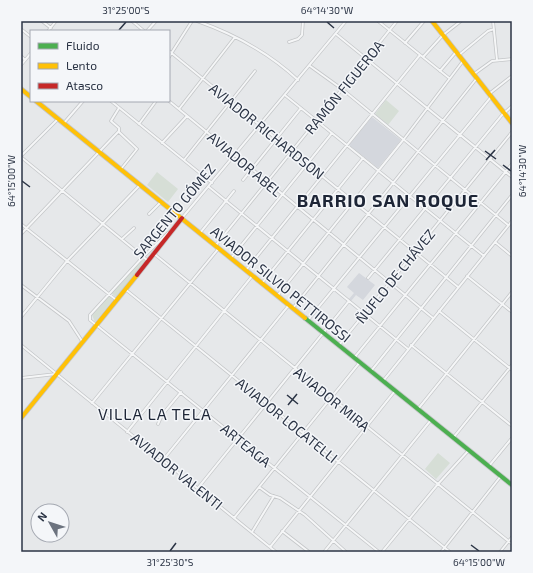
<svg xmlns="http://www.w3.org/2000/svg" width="533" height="573" font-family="'Exo 2',sans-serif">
<rect width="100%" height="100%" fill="#e6e8ea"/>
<path fill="#d4d7dd" d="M372 117 401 140 378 168 349 145Z
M359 273 375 285 363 300 356 295 351 301 349 299 354 293 347 287Z"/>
<path fill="#d6ded6" d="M386 100 399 111 388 125 375 114Z
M157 172 178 189 168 202 147 185Z
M144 258 145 261 116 297 111 293Z
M109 295 113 300 95 322 92 315Z
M438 453 450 463 436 479 425 469Z"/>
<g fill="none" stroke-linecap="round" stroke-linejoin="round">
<g stroke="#c4c6c8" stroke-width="3.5">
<path id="street" d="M42 21 51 28
M132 21 144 31
M197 21C234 34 269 53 298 80
M378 21 449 78
M493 21 497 60
M21 29 31 37
M48 31 56 21
M147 31 156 21
M336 34 512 177
M289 42 298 39 302 35 303 21
M405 43 424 21
M169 51 458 287
M459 55 488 31 494 29
M21 56 25 60
M169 57 192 21
M423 57 443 35 461 21
M21 65 31 53
M310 66 342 89 508 225
M440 71 456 52
M474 74 492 61 512 59
M489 94 512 76
M286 96 484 256
M111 101 212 183
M169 101 433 318
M179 109 235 37
M64 123 83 101
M139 124 156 101
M119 132 137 149 121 169
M162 143 187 116
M21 156 58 119
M21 157 147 260
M184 160 255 71
M243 180 301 108
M209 187 408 349
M149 214 161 202
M182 218 346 21
M21 224 115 299
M168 233 143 257 90 315V320L379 552
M200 233 234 191
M21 234 119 131V128L111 121 119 108
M122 239 134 228
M495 242 512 256
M216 245 397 21
M153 253 512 544
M231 258 332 133
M246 270 420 55
M467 276 512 312
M368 278 502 115 512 106
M262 283 363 158
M21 285 69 321 82 341
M125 289 450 552
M278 295 404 139 463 61
M293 308 477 78
M439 311 512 370
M21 317 67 261 140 185
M308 320 491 97
M21 345 276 552
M339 345 512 132
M411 345 512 426
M354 358 512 164
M371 371 512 195
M21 378 56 374
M383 381 512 221
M92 403 219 248
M418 409 512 292
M158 424 162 415 181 392
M127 432 253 275
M453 438 512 365
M163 460 289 305
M489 466 512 438
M259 487 270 495 280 498 305 515 346 552
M198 488 349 301
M234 518 360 362
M282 531 309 552
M252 532 274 496
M270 547 395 391
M324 552 431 420
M382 552 438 484 469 450
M441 552 501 476
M500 552 512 537"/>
</g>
<g stroke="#c4c6c8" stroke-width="5.5">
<path id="fast" d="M305 318 512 485"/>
</g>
<g stroke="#c4c6c8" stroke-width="5.5">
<path id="slow" d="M432 21 512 123
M21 89 31 97
M36 101 305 318
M21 418 137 275"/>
</g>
<g stroke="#c4c6c8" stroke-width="5.5">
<path id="jam" d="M137 275 182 218"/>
</g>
<use href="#street" stroke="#f5f6f7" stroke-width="2"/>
<use href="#fast" stroke="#4caf50" stroke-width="4"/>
<use href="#slow" stroke="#ffc107" stroke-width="4"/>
<use href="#jam" stroke="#c62828" stroke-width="4"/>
</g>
<path fill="none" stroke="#2b3445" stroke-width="1.5" d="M327 22 334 28M119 30 126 22M485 151 496 159M486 160 495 150M503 165 511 171M22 181 30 187M287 395 298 404M288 405 297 394M471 545 479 551M170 551 176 543"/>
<g text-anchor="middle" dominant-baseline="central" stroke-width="3" stroke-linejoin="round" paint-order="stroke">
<g font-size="14" fill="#2b3445" stroke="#f4f6f9">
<text transform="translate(344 87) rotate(-51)">RAMÓN FIGUEROA</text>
<text transform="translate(267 131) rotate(39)">AVIADOR RICHARDSON</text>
<text transform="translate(245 164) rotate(40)">AVIADOR ABEL</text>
<text transform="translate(174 211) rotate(-50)">SARGENTO GÓMEZ</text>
<text transform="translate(395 276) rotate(-51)">ÑUFLO DE CHÁVEZ</text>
<text transform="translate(281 284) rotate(39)">AVIADOR SILVIO PETTIROSSI</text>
<text transform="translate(332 399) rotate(39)">AVIADOR MIRA</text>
<text transform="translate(287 420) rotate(39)">AVIADOR LOCATELLI</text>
<text transform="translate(246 445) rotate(39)">ARTEAGA</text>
<text transform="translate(177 471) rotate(39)">AVIADOR VALENTI</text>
</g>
<g font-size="16" letter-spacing="1" fill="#1d2536" stroke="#f4f6f9">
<text x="155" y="413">VILLA LA TELA</text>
</g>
<g font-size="18" font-weight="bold" letter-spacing="1" fill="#1d2536" stroke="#f4f6f9">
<text x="388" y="200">BARRIO SAN ROQUE</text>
</g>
</g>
<rect width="533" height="573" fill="none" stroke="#f4f6f9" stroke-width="44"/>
<rect x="30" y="30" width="140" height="72" fill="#f4f6f9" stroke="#a4a8b1"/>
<rect x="38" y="43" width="20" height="6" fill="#4caf50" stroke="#a4a8b1"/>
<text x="66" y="50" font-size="12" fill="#2b3445">Fluido</text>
<rect x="38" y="63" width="20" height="6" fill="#ffc107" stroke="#a4a8b1"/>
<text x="66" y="70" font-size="12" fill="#2b3445">Lento</text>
<rect x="38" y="83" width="20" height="6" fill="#c62828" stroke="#a4a8b1"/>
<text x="66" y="90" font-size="12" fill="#2b3445">Atasco</text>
<g transform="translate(50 523) rotate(309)"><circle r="19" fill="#f4f6f9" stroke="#a4a8b1"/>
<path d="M0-3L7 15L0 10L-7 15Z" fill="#6c737f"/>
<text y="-6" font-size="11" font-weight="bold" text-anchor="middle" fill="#2b3445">N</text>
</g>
<rect x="22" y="22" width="489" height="529" fill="none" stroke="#2b3445" stroke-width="1.5"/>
<g font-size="10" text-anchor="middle" fill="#2b3445">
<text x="126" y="14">31°25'00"S</text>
<text x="327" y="14">64°14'30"W</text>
<text transform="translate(522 171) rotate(-90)" y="4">64°14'30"W</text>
<text transform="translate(11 181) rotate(-90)" y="4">64°15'00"W</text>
<text x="170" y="566">31°25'30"S</text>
<text x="479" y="566">64°15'00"W</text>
</g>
</svg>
